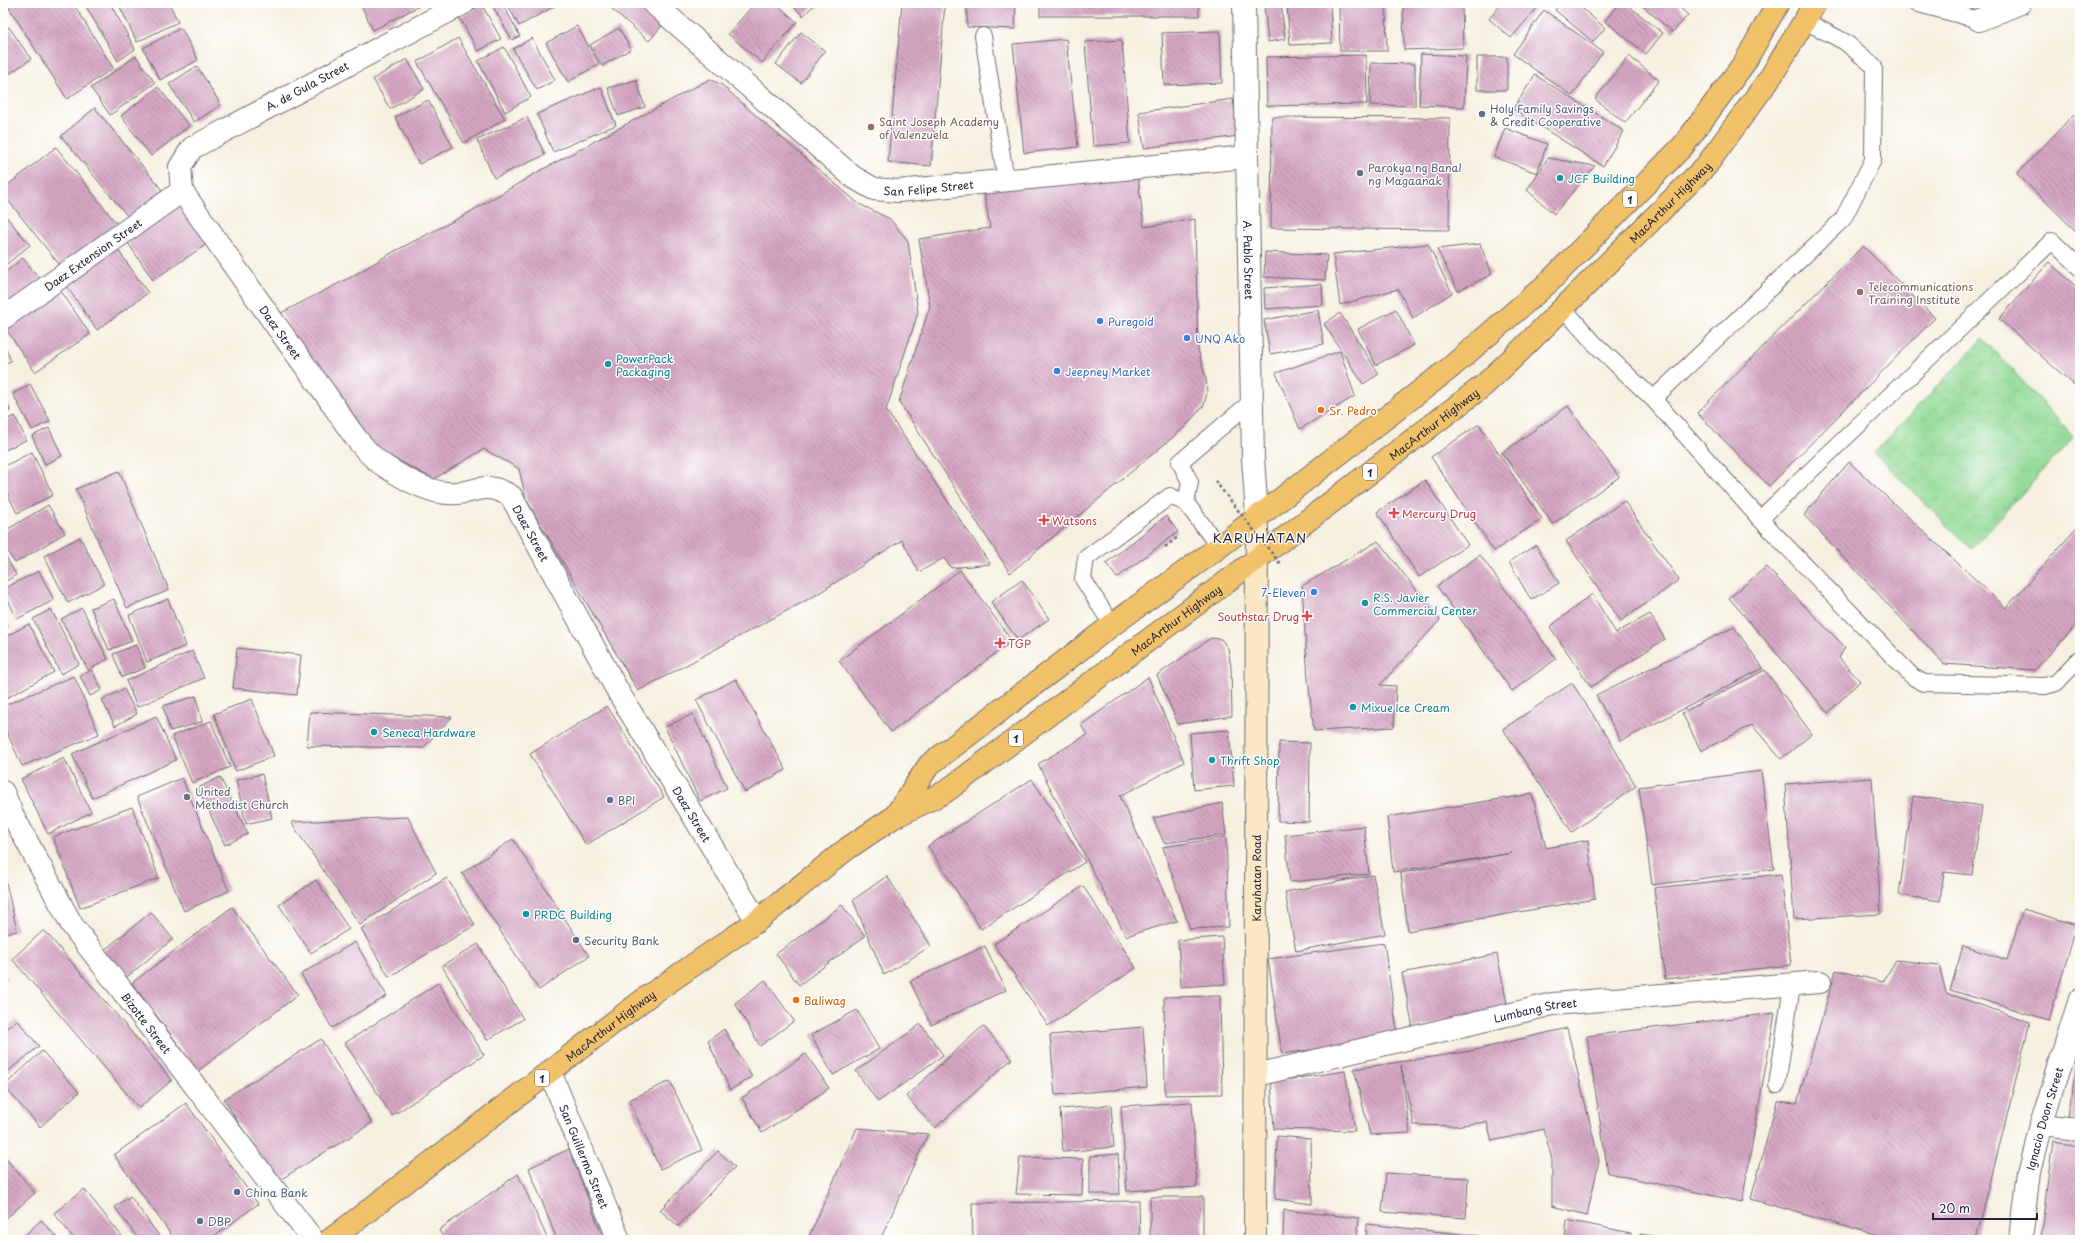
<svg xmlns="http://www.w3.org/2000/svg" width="2083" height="1243" font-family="'Playpen Sans',sans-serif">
<defs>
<pattern id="park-crowns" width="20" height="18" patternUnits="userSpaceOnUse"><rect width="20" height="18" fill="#90d994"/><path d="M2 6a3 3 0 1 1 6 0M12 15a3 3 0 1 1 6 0" fill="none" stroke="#7cba80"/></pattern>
<pattern id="building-back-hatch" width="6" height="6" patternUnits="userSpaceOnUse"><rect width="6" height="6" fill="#d5a6c2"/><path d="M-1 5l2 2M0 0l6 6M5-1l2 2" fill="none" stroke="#ac879f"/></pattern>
</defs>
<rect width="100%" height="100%" fill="#fff"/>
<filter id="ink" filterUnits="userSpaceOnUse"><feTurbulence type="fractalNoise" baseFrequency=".025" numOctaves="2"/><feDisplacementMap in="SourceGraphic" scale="8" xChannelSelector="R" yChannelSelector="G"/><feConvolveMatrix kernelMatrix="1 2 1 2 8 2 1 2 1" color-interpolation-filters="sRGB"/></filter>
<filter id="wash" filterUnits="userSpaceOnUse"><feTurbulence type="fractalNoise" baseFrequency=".012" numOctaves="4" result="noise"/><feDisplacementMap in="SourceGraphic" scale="16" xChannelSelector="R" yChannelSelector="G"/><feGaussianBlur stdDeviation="0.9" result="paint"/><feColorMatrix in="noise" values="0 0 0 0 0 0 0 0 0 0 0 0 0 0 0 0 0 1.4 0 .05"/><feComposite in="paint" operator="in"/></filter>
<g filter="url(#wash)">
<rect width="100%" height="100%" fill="#f6f0e0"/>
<path fill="url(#park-crowns)" stroke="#597e68" d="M1983 338 2074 437 1971 549 1874 453Z"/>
<g id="blocks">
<path fill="url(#building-back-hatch)" d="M6 3H73L113 68 67 99Z
M84 3H110L135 49 118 61Z
M118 3H169L178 22 137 42Z
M360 3H425L373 30Z
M491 3H502L520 36 512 40Z
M507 3H560L519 26Z
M605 3H643L665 22 649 41Z
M755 3H775L797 22 762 63 728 34Z
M790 3H816L803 16Z
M902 3H945L931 166 888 162Z
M967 3H1016L1015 29 967 27Z
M1040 3H1199V16H1040Z
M1281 3 1285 39 1268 42 1264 4Z
M1330 3 1332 43 1290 45 1287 5Z
M1502 3H1530L1536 9 1511 38 1489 19Z
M1561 3H1576L1605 28 1593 42 1555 10Z
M1619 3H1625L1663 33 1646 54 1605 21Z
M1639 3H1675L1688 15 1673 32Z
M1339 4H1386L1387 51H1340Z
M1462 4 1463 48 1404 50 1403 5Z
M482 5 501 39 478 51 459 17Z
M1544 10 1603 52 1572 96 1513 54Z
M577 26 599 64 568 82 546 43Z
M9 27 31 59 3 78V31Z
M181 28 198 60 160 80 143 48Z
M619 28 631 49 602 66 590 45Z
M1220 31 1222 83 1164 85 1162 33Z
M801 32 825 51 801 83 776 64Z
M458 38 505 119 464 143 417 62Z
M532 38 555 80 537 90 513 49Z
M1066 39 1078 147 1024 153 1013 44Z
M1122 40 1130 143 1093 146 1085 42Z
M504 47 531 97 505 112 478 61Z
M1421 54 1466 56 1464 107 1419 105Z
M1366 55 1367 104 1267 106 1266 57Z
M136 56 155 83 110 115 91 88Z
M1629 56 1659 80 1625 123 1595 99Z
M1477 57H1507V90H1477Z
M407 59 424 89 390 109 373 79Z
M1371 63 1415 64V106L1370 105Z
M197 66 221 105 194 122 169 84Z
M1535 75 1624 131 1603 166 1513 109Z
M710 79 722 85 763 122 859 204 890 219 908 241 918 313 886 410 990 564 951 568 944 558 919 572 902 540 816 595 638 691 526 499 519 469 484 449 434 479 370 446 296 339 281 313 351 277 393 252 465 215 536 173Z
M636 80 645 107 618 116 608 88Z
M158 87 189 126 151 156 121 116Z
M601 87 616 125 553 152 537 114Z
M1233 99 1239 136 1144 148 1139 112Z
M428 100 453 147 419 164 395 117Z
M95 108 162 190 129 218 61 136Z
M2074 114 2080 120V235L2017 174Z
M527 117 545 155 494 178 477 140Z
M1272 117 1450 118 1449 230 1271 228Z
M1505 128 1547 144 1537 173 1494 157Z
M56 147 117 224 62 268 3 194V189Z
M1548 158 1595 166 1554 214 1527 190Z
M1137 169 1144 227 1195 219 1198 350 1206 379 1207 393 1204 405 1185 427 1010 573 899 402 930 306 919 239 990 228 983 185Z
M182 201 210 242 153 280 126 240Z
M3 213 30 245 3 267Z
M1428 244 1452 293 1413 318 1398 289 1340 305 1333 254Z
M1480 244 1492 274 1458 291 1437 249Z
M1863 246 1935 318 1769 486 1697 413Z
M116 247 148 293 97 330 65 284Z
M1265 252 1327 255 1325 280 1264 277Z
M23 258 41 280 7 308 3 304V274Z
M2049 262 2080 290V390L1999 319Z
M1322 284 1323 305 1265 309 1264 288Z
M59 288 90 334 35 372 4 326Z
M1396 309 1414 345 1376 365 1358 329Z
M1318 310 1324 344 1270 354 1264 320Z
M1340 313 1379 374 1363 384 1324 324Z
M3 341 11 361 3 364Z
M1340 351 1355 396 1300 429 1276 373Z
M30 384 50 421 32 430 13 394Z
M3 390 10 411 3 413Z
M1568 406 1619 477 1553 524 1502 453Z
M15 416 26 440 3 451V421Z
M1479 424 1542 519 1494 551 1431 457Z
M49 428 62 456 45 464 32 436Z
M32 452 53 495 17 513 3 485V467Z
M1849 462 2006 608 2080 524V621L2035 670 1944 664 1804 515Z
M119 471 169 590 127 608 76 489Z
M1425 480 1468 545 1419 577 1377 512Z
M1624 501 1679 580 1621 621 1566 541Z
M48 505 65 533 15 563 3 544V532Z
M1166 516 1178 532 1117 578 1106 563Z
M80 537 104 584 68 603 44 556Z
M1378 541 1440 620 1380 685 1396 686 1394 727 1314 731 1308 679 1302 586Z
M1536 545 1559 583 1531 600 1509 562Z
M5 555 16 575 3 583V556Z
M1480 555 1556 659 1512 691 1437 586Z
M1766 567 1845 647 1839 658 1860 681 1828 713 1729 598Z
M960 570 1012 641 891 732 839 661Z
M39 571 54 600 17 619 3 589Z
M1022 580 1049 619 1018 640 991 602Z
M1592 594 1616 633 1650 614 1665 639 1591 687 1550 627Z
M114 599 132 641 109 650 91 608Z
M168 599 186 646 147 662 129 615Z
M82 608 108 659 88 670 61 619Z
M51 609 79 664 61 674 33 619Z
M3 616 8 627 3 629Z
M29 624 54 672 3 700V638Z
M1734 627 1763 668 1621 741 1596 695Z
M1211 638 1221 639 1228 648 1231 667 1232 716 1178 724 1157 675Z
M136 645 145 668 122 677 113 654Z
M237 648 301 655 297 695 233 688Z
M192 651 204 678 137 707 126 681Z
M92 670 102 690 90 696 80 676Z
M1765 670 1812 734 1781 759 1752 725 1701 751 1682 713Z
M74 676 99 734 22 766 3 723V706Z
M1148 677 1184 762 1120 796 1177 921 1126 936 1038 764 1087 735 1081 725Z
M736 679 786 770 745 792 696 700Z
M1572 683 1607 736 1636 786 1572 832 1503 729Z
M124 689 137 714 115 726 102 700Z
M196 696 202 722 170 731 163 706Z
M252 699 274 756 236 771 214 714Z
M607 706 664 797 586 845 530 754Z
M310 712 452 717 423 748 307 746Z
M693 714 727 788 700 801 665 727Z
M156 716 176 760 92 798 72 754Z
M211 721 230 767 192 783 172 736Z
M1229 730 1234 786 1194 790 1190 733Z
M1279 742 1310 743 1309 822 1278 821Z
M64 758 91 812 48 834 21 779Z
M1761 771 1774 869 1652 885 1639 787Z
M262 774 272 818 246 824 236 780Z
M220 777 248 834 225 845 198 788Z
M182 778 229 891 184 911 137 797Z
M1872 778 1881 914 1794 919 1785 784Z
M1032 779 1085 862 981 929 928 846Z
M1532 794 1546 848 1588 840 1595 899 1408 931 1401 873 1512 853 1393 872 1387 817Z
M1913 796 1982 806 1972 875 1944 872 1940 901 1899 895Z
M1222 803 1226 835 1164 843 1153 818Z
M132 807 159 878 80 908 53 837Z
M408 817 436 873 360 925 291 822Z
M3 821 7 837H3Z
M1364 826 1369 874 1290 882 1285 835Z
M1226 837 1229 927 1190 929 1163 847Z
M513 839 589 956 539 990 462 873Z
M3 869 17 931 3 934Z
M1781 874 1791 965 1665 979 1654 888Z
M1373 875 1385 934 1296 951 1285 892Z
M887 876 931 946 884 975 853 900Z
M447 878 475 925 389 977 361 929Z
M316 880 349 929 311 953 279 905Z
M1083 886 1136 968 1048 1026 994 944Z
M842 905 865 936 799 985 776 954Z
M232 907 298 995 198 1071 132 983Z
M2023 909 2077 925 2049 1020 1950 990 1963 946 2007 960Z
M151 912 173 939 123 980 102 952Z
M44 930 172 1080 139 1108 12 959Z
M1222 937 1225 984 1181 987 1178 940Z
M355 942 387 996 332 1028 301 974Z
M1384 943 1398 1037 1282 1054 1268 959Z
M478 944 523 1019 487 1040 442 966Z
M985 946 1006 990 931 1025 910 981Z
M1497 954 1508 1009 1413 1028 1402 973Z
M1896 960 1939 965 1946 993 2030 1022 1976 1240H1892L1751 1199 1777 1101 1797 1103 1836 970 1883 982Z
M3 967 7 979 3 980Z
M765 980 794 1021 760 1046 735 1003Z
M438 983 484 1055 392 1116 345 1043Z
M1220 996 1222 1094 1165 1095 1164 997Z
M857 1010 879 1049 833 1075 811 1035Z
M1775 1013 1742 1202 1608 1173 1587 1036Z
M17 1020 39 1046 6 1073 3 1069V1031Z
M921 1024 943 1055 878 1102 856 1071Z
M983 1026 1012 1059 935 1128 906 1096Z
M1143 1027 1147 1087 1055 1095 1050 1035Z
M1567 1028 1599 1161 1587 1215 1552 1206V1160L1544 1129 1492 1141 1487 1122 1453 1126 1414 1125 1401 1065 1410 1133 1370 1135 1354 1069 1471 1051Z
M724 1029 752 1077 730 1090 708 1041Z
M321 1039 372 1123 275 1183 224 1099Z
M42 1051 79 1092 40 1127 4 1086Z
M806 1054 829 1088 762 1133 742 1098Z
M2075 1067H2080V1119H2070Z
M1345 1071 1355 1131 1274 1129 1271 1082Z
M670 1081 702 1150 660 1169 629 1100Z
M1192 1102 1197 1187 1127 1191 1121 1106Z
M186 1103 258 1204 209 1240H175L114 1155Z
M1111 1105 1114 1147 1063 1152 1060 1109Z
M857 1128 928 1134 880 1240 808 1239Z
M1277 1136 1311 1139 1312 1204 1275 1199Z
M2053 1142 2080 1146V1240H2040Z
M569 1149 604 1240H557L529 1168Z
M718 1151 735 1167 678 1226 660 1210Z
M1118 1154 1120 1194H1090V1156Z
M3 1155 35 1193 3 1221Z
M1020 1157 1083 1159 1082 1195 1016 1194Z
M1386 1173 1468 1178 1466 1218 1382 1212Z
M518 1174 548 1240H445L439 1230Z
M84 1189 125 1240H75L54 1213Z
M130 1196 162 1240H139L115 1207Z
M1150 1197H1203V1240H1150Z
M1139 1201 1140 1240H973L972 1203Z
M1284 1210 1359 1218 1357 1240H1283Z
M41 1220 59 1240H20Z
M1567 1220 1631 1233 1630 1240H1565Z
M1367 1224 1480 1236 1479 1240H1366Z
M1640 1234 1675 1239V1240H1640Z"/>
</g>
</g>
<g filter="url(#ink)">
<use href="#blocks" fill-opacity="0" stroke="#6c6a75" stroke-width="1"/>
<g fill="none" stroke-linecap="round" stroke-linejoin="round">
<g stroke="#6c6a75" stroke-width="18">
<path id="service" d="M1915 3 1979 20
M983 36 1006 181
M1563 308 1594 343 1653 399 1760 519 1913 677 1924 683 2045 686 2056 683 2080 658
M1653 399 1843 219 1873 160 1874 66 1845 42 1805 21
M1186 503 1190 482 1180 462 1252 401
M1760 519 2052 241 2080 268
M1112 625 1083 579 1086 558 1170 496 1186 503 1219 547
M1777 1085 1792 985"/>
</g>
<g stroke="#6c6a75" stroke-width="24">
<g id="minor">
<path id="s1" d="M464 3 192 148 180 167 182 191C229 259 276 327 325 393 342 417 361 452 386 467 403 478 427 492 447 493 477 496 479 478 511 496L620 695 757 921"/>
<path id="s2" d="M653 3 853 177 874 189 898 191 1246 157"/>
<path d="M1979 20 2020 3"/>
<path id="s3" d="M3 318 182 191"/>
<path id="s4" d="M3 792 12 814 72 925 313 1240"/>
<path id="s5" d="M550 1072 619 1240"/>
<path id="s6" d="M1256 1075 1553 1004 1820 982"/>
<path d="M2041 1125 2080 1129"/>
<path id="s7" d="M2021 1240 2029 1172 2041 1125 2080 999"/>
</g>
</g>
<g stroke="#6c6a75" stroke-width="24">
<g id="tertiary">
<path id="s8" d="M1244 3 1253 458 1257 516"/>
</g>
</g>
<g stroke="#6c6a75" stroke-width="24">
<g id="secondary">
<path id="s9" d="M1255 1240 1257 516"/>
</g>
</g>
<g stroke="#6c6a75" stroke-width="24">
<g id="trunk">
<path d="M895 816 929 765 1112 625 1219 547 1450 368 1549 282 1683 146 1745 62 1778 3"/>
<path id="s10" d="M330 1240 647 997 757 921 848 848 894 817 945 792 1257 559 1483 386 1520 351 1706 166 1772 75 1815 3"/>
</g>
</g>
<path stroke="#6c6a75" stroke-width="2.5" stroke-dasharray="3 3" stroke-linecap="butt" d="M1165 547 1178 537"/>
<use href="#service" stroke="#fff" stroke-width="16"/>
<use href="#minor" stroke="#fff" stroke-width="22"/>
<use href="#tertiary" stroke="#fff" stroke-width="22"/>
<use href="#secondary" stroke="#fae7c3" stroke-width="22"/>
<use href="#trunk" stroke="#f2c26a" stroke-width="22"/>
<path stroke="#6c6a75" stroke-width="2.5" stroke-dasharray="3 3" stroke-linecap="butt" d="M1215 481 1282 566"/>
</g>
</g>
<g fill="#5c6f8a" stroke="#fff" stroke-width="1.5">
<circle cx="1482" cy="114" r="4"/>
<circle cx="610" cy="800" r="4"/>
<circle cx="576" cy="940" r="4"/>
<circle cx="237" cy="1192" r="4"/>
<circle cx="200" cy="1221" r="4"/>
</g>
<g fill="#8d6e63" stroke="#fff" stroke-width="1.5">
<circle cx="871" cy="127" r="4"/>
<circle cx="1860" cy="292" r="4"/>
</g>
<g fill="#6b7280" stroke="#fff" stroke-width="1.5">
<circle cx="1360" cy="173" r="4"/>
<circle cx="187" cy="797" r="4"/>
</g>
<g fill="#0f9aa8" stroke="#fff" stroke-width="1.5">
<circle cx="1560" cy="178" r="4"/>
<circle cx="608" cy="364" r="4"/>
<circle cx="1365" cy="603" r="4"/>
<circle cx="1353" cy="707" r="4"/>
<circle cx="374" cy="732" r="4"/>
<circle cx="1212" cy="760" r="4"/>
<circle cx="526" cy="914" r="4"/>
</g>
<g fill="#3f7fe0" stroke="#fff" stroke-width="1.5">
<circle cx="1100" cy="321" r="4"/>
<circle cx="1187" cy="338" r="4"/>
<circle cx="1057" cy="371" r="4"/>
<circle cx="1314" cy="592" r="4"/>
</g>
<g fill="#e8710a" stroke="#fff" stroke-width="1.5">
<circle cx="1321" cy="410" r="4"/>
<circle cx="796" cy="1000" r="4"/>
</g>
<g fill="#e0444e" stroke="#fff" stroke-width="1.5">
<path d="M1392 507h4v4h4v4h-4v4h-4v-4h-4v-4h4z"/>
<path d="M1042 514h4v4h4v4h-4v4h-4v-4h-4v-4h4z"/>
<path d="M1305 610h4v4h4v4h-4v4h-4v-4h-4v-4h4z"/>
<path d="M998 637h4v4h4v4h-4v4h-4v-4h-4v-4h4z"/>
</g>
<g text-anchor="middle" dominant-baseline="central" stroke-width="3" stroke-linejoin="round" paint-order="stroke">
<g fill="#fff" stroke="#646476" stroke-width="1">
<rect x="1623" y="191" width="14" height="16" rx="3"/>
<rect x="1363" y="464" width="14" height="16" rx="3"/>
<rect x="1009" y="730" width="14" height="16" rx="3"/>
<rect x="535" y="1070" width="14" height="16" rx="3"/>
</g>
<g font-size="10" font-weight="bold" fill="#22223b">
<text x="1630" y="199">1</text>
<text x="1370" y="472">1</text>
<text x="1016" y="738">1</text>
<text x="542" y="1078">1</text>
</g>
<g font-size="11" fill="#22223b" stroke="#fff">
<text transform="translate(307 86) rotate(-28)">A. de Gula Street</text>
<text stroke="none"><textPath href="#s2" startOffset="344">San Felipe Street</textPath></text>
<text stroke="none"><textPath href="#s10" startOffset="1698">MacArthur Highway</textPath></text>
<text stroke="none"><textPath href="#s3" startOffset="110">Daez Extension Street</textPath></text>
<text stroke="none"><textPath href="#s8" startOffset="257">A. Pablo Street</textPath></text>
<text stroke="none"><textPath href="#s1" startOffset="527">Daez Street</textPath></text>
<text stroke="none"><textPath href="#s10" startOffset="1374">MacArthur Highway</textPath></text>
<text stroke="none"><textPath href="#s1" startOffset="874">Daez Street</textPath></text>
<text stroke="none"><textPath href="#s10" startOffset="1050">MacArthur Highway</textPath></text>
<text stroke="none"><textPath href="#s1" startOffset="1198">Daez Street</textPath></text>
<text stroke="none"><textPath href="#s9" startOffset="362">Karuhatan Road</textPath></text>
<text stroke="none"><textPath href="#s6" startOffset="287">Lumbang Street</textPath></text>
<text stroke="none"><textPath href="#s4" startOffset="273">Bizotte Street</textPath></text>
<text stroke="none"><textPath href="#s10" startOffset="353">MacArthur Highway</textPath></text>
<text stroke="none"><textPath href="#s7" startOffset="124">Ignacio Doon Street</textPath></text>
<text stroke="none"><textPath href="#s5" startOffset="91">San Guillermo Street</textPath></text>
</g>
<g font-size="11" fill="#4e5e75" stroke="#fff" text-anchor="start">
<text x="1490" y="108">Holy Family Savings<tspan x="1490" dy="13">&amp; Credit Cooperative</tspan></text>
<text x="618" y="800">BPI</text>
<text x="584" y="940">Security Bank</text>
<text x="245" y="1192">China Bank</text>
<text x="208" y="1221">DBP</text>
</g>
<g font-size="11" fill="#785e54" stroke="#fff" text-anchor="start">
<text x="879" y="121">Saint Joseph Academy<tspan x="879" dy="13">of Valenzuela</tspan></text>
<text x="1868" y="286">Telecommunications<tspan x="1868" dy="13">Training Institute</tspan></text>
</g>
<g font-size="11" fill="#5b616d" stroke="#fff" text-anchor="start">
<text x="1368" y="167">Parokya ng Banal<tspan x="1368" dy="13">ng Magaanak</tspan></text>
<text x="195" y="791">United<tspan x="195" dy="13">Methodist Church</tspan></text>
</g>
<g font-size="11" fill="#0d838f" stroke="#fff" text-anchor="start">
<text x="1568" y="178">JCF Building</text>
<text x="616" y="358">PowerPack<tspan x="616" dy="13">Packaging</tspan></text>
<text x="1373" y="597">R.S. Javier<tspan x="1373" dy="13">Commercial Center</tspan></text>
<text x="1361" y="707">Mixue Ice Cream</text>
<text x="382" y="732">Seneca Hardware</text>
<text x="1220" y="760">Thrift Shop</text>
<text x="534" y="914">PRDC Building</text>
</g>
<g font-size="11" fill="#366cbe" stroke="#fff" text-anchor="start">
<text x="1108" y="321">Puregold</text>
<text x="1195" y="338">UNQ Ako</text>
<text x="1065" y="371">Jeepney Market</text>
<text x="1306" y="592" text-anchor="end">7-Eleven</text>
</g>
<g font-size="11" fill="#c56008" stroke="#fff" text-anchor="start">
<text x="1329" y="410">Sr. Pedro</text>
<text x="804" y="1000">Baliwag</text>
</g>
<g font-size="11" fill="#be3a42" stroke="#fff" text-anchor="start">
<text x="1402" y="513">Mercury Drug</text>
<text x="1052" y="520">Watsons</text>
<text x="1299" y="616" text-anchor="end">Southstar Drug</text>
<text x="1008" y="643">TGP</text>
</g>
<g font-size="13" letter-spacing="1" fill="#22223b" stroke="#fff">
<text x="1260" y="537">KARUHATAN</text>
</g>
</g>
<rect width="2083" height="1243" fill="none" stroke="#fff" stroke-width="16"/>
<path d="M1933 1213v6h104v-6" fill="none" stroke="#22223b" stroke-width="2"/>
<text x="1939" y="1213" font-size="12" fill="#22223b" stroke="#ffffff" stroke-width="3" paint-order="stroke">20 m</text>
</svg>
